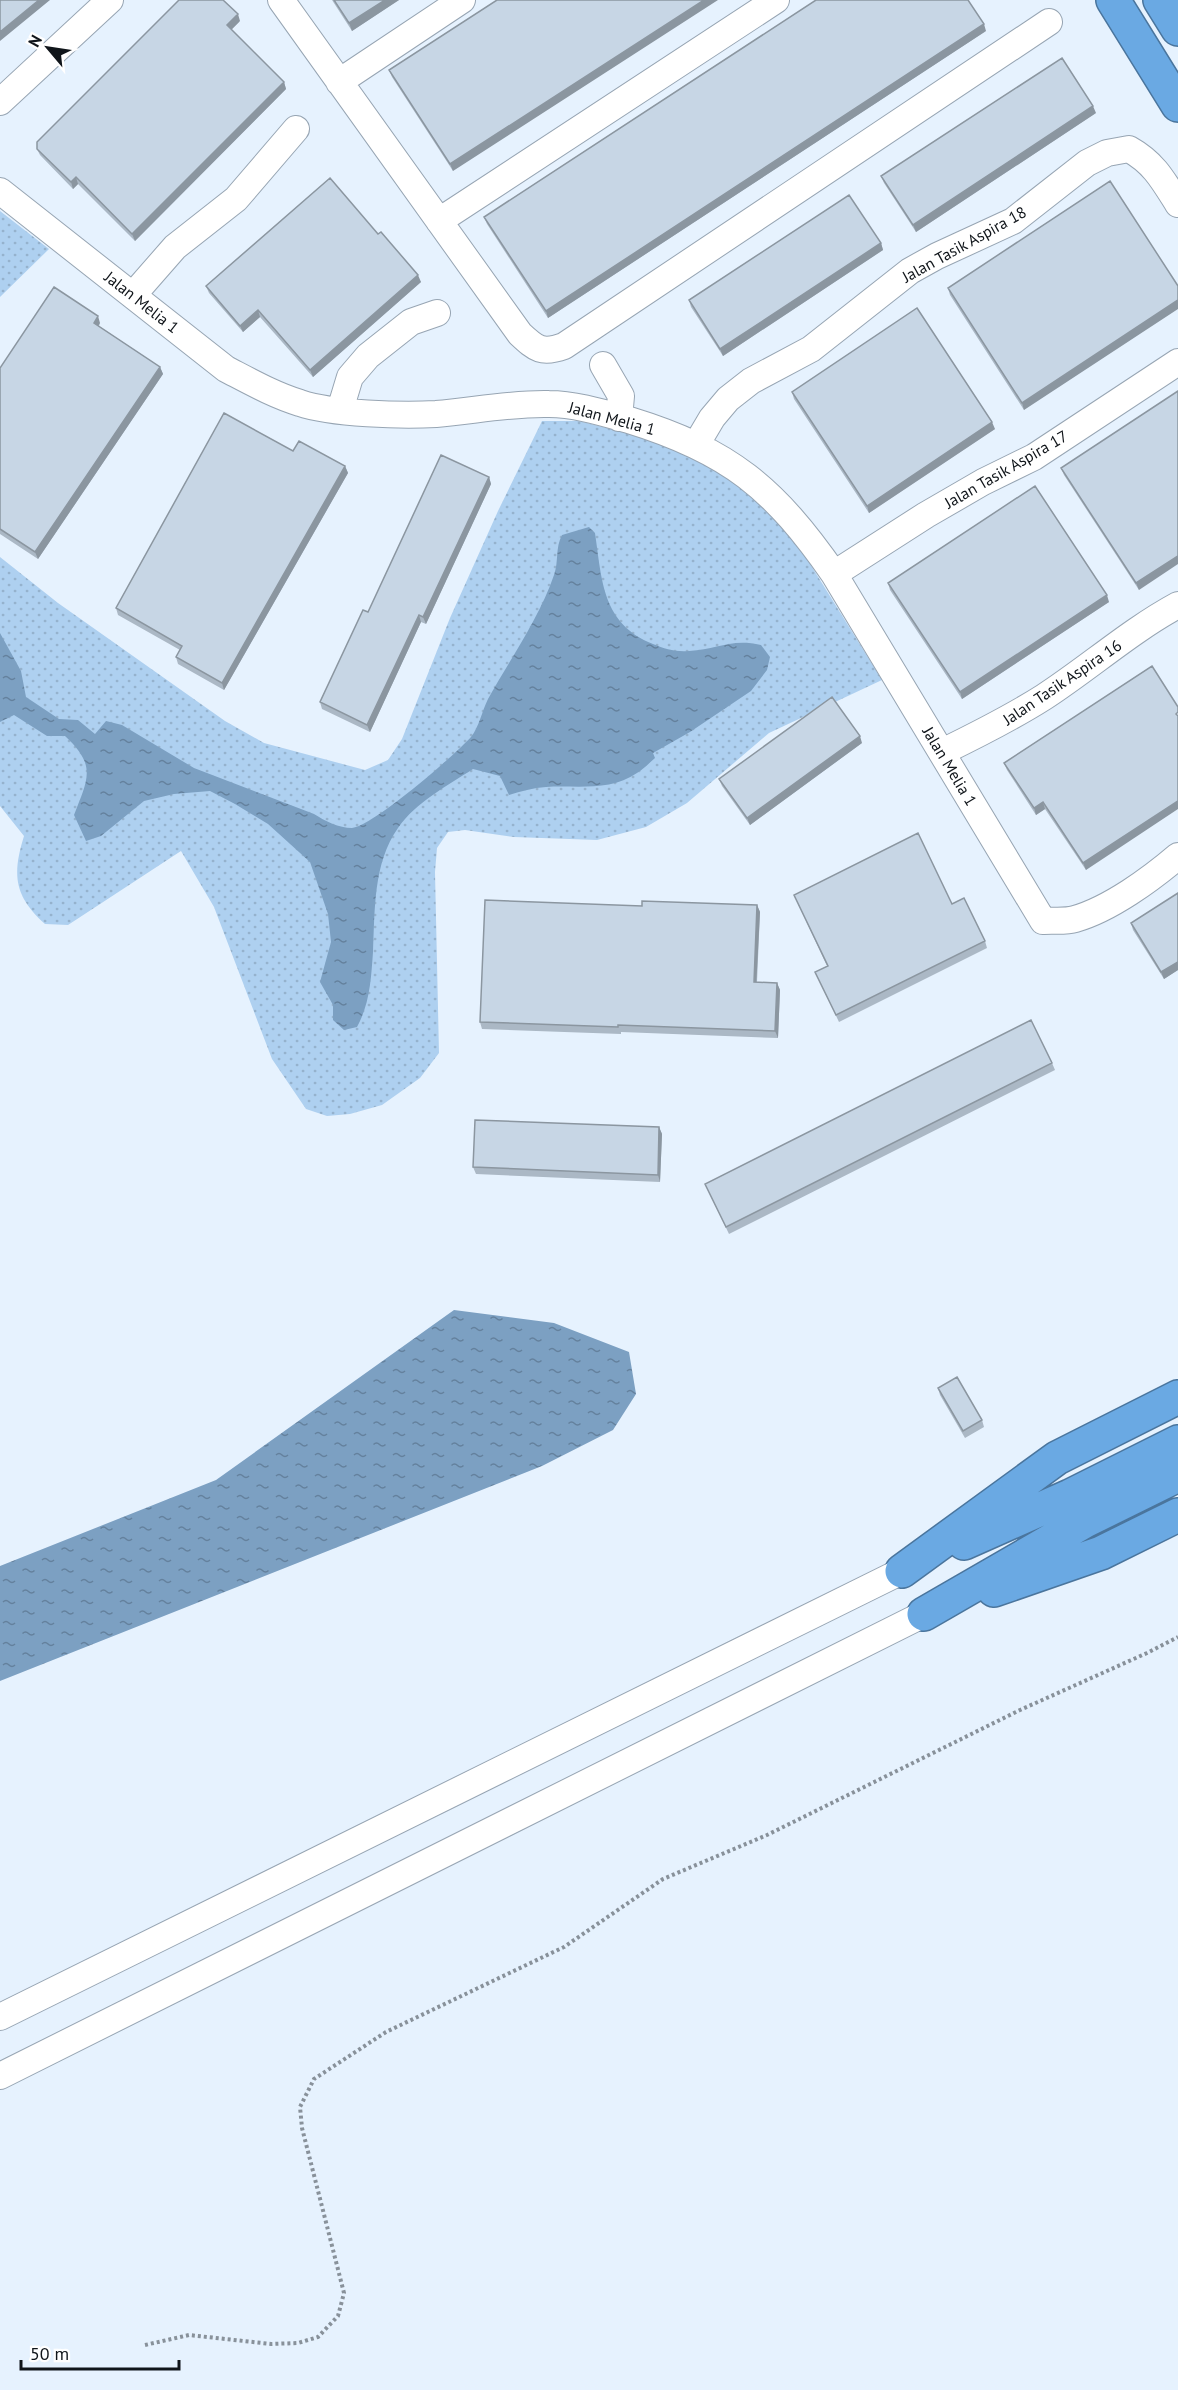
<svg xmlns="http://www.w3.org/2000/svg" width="1178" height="2390" font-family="'PT Sans',sans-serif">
<defs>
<pattern id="green-dots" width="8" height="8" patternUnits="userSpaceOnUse" patternTransform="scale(1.5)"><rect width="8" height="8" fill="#aed0f0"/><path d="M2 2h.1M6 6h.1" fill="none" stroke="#95b2cd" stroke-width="1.8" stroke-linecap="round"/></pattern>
<pattern id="water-ripples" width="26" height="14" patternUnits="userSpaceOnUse" patternTransform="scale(1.5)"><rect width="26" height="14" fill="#7ca0c2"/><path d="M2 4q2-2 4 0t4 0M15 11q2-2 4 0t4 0" fill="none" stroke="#64819d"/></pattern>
</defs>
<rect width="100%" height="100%" fill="#e6f2fe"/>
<path fill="url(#green-dots)" d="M0 211 49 249 0 297Z
M542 421H579L642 437 697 458 735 484 772 515 794 538 882 680 769 733 687 803 646 827 597 840 514 837 465 830 448 832 437 848 435 872 439 1053 420 1078 382 1105 350 1114 327 1116 306 1109 272 1059 214 907 181 851 68 925 45 924C14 896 12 875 24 836L0 806V557L58 603 225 721 264 743 365 770 388 760 402 739 450 618 498 511Z"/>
<path fill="url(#water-ripples)" d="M589 527 595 533C602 580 602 624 653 644 665 649 675 652 689 651 717 650 730 638 761 645L770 657 767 670 751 691 690 732 653 753 655 758C649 763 644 769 637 773 610 792 576 785 546 787 533 788 521 791 509 795L500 776 473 769C447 786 416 802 398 828 373 863 375 911 373 952 371 979 370 1003 357 1027L344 1030 333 1020V1005L320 982 331 942 328 914 310 862 268 824 235 804 210 791 174 794 144 801 101 836 86 841 74 815C88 778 97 766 65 736H47L14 715 0 722V633L21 671 26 697 59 719 78 720 95 734 106 721 122 725 194 768 314 814C325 821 339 828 352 828 373 826 455 755 471 737 479 727 482 711 488 699 510 659 539 619 554 575 559 561 555 548 562 535Z
M454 1310 554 1323 629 1352 636 1394 613 1430 542 1466 0 1681V1566L216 1480Z"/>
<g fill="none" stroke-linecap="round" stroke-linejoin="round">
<g stroke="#97a5b3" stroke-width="28">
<path id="minor" d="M281 0 520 334C536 349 542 354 564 346L1049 22
M339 82 462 0
M0 102 110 0
M0 191 226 369C251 382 274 395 300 403 332 414 402 416 436 414 473 411 511 403 549 404 575 404 604 413 629 420 730 451 774 488 834 574L1043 921C1053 920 1065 922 1075 919 1110 909 1151 879 1178 856
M439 221 776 0
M133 295 175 247 236 199 296 129
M603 365 621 396 619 418
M340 410 350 377 368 356 411 322 437 313
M696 445 712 418 728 399 751 381 811 349 910 271 937 256 1013 221 1087 163 1107 153 1129 149C1154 163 1163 180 1178 204
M834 574 926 515 983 482 1034 457 1178 362
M942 752C977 735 1011 718 1044 697 1090 667 1130 631 1178 605
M0 2017 902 1571
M0 2076 924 1614"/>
</g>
<g stroke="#4a759d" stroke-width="36">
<path id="highway" d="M1113 0 1178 105
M1160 0 1178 29
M964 1543 1070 1496 1178 1442
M902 1571 1057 1458 1178 1397
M994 1590 1101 1553 1178 1515
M924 1614 1085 1521 1178 1475"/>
</g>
<path stroke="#88919a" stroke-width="4" stroke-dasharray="3 3" stroke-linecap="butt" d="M145 2345 189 2335 271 2344 298 2343 318 2337 338 2316 344 2293 302 2128 300 2107 314 2079 386 2032 564 1947 663 1879 767 1835 1020 1710 1147 1653 1178 1637"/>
<use href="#minor" stroke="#fff" stroke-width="26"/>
<use href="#highway" stroke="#6aa9e3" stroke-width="33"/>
</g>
<path fill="#abb8c5" d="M332 0H399L352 31Z
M497 0 453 171 392 77 389 70Z
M240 21 231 30 284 82 286 89 135 241 78 184 73 189 40 155 37 149Z
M986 31 548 318 487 224 484 217Z
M1096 113 916 232 884 183 881 176Z
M1110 181 1024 410 950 295 948 288Z
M378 234 421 282 313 377 260 317 243 332 209 293 206 286Z
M881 243 883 250 723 356 691 307 689 300Z
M100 323 99 326 160 367 163 374 38 559 0 534V368Z
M1178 391 1139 590 1064 475 1061 468Z
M792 392 995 429 869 513 794 399Z
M293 451 345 466 348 473 224 690 178 664 176 657 180 650 118 615 116 608Z
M489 477 491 484 426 624 421 622 370 732 322 709 320 702 368 612Z
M888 583 1109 602 962 699 890 590Z
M1152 666 1086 870 1045 809 1036 815 1007 770 1004 763Z
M862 743 750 825 722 786 719 779Z
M1178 893V970L1164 979 1133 930 1131 923Z
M794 895 952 904 985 941 987 948 839 1022 815 972 827 966Z
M757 905 760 912 757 982 777 983 780 990 778 1038 621 1032V1034L482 1029 480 1022Z
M1052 1063 1055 1070 729 1234 705 1184Z
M659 1127 662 1134 660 1182 476 1174 473 1167Z
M938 1388 982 1420 984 1427 965 1438 940 1395Z"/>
<path fill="#8b96a0" d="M39 0H50L0 41V32Z
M385 0H399L352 31 349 23Z
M704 0H718L453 171 450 164Z
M238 14 240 21 229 32 227 25Z
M984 24 986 31 548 318 546 311Z
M284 82 286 89 135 241 132 234Z
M1093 106 1096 113 916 232 913 225Z
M76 177 78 184 73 189 71 182Z
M881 243 883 250 723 356 720 349Z
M418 275 421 282 313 377 310 370Z
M1178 300V309L1024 410 1022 403Z
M258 310 260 317 243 332 240 326Z
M98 316 100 323 96 329 94 323Z
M160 367 163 374 38 559 35 552Z
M992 422 995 429 869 513 867 506Z
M345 466 348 473 224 690 222 683Z
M489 477 491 484 426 624 423 617Z
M1178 556V564L1139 590 1136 583Z
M1107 595 1109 602 962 699 960 692Z
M419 615 421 622 370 732 367 725Z
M860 736 862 743 750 825 747 818Z
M1178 801V809L1086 870 1083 863Z
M1043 802 1045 809 1036 815 1034 808Z
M757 905 760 912 756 989 754 982Z
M1178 962V970L1164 979 1161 972Z
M777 983 780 990 778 1038 775 1031Z
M659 1127 662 1134 660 1182 658 1175Z"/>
<path fill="#c7d6e5" stroke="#8b96a0" stroke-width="1.5" d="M0 0H39L0 32Z
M179 0H223L238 14 227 25 284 82 132 234 76 177 71 182 37 149V142Z
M334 0H385L349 23Z
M497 0H704L450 164 389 70Z
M816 0H968L984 24 546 311 484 217Z
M1062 58 1093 106 913 225 881 176Z
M330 178 378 234 381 232 418 275 310 370 258 310 240 326 206 286Z
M1110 181 1178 286V300L1022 403 948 288Z
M849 195 881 243 720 349 689 300Z
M54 287 98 316 94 323 160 367 35 552 0 529V368Z
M917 308 992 422 867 506 792 392Z
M1178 391V556L1136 583 1061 468Z
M224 413 293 451 299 441 345 466 222 683 176 657 182 646 116 608Z
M441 455 489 477 423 617 419 615 367 725 320 702 363 610 368 612Z
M1035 486 1107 595 960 692 888 583Z
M1152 666 1178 707V712L1176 714 1178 716V801L1083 863 1043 802 1034 808 1004 763Z
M832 697 860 736 747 818 719 779Z
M918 833 952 904 964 898 985 941 836 1015 815 972 828 966 794 895Z
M1178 893V962L1161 972 1131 923Z
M485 900 642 906V901L757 905 754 982 777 983 775 1031 618 1025V1027L480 1022Z
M1031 1020 1052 1063 726 1227 705 1184Z
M475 1120 659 1127 658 1175 473 1167Z
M957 1377 982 1420 963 1431 938 1388Z"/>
<g text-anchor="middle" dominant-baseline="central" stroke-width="6" stroke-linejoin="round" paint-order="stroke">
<g font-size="16" fill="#10151a" stroke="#fff">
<text transform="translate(964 244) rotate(-29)">Jalan Tasik Aspira 18</text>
<text transform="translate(142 302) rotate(38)">Jalan Melia 1</text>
<text transform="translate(612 418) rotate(15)">Jalan Melia 1</text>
<text transform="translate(1006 469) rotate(-30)">Jalan Tasik Aspira 17</text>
<text transform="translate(1062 682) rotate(-34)">Jalan Tasik Aspira 16</text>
<text transform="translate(950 766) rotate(59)">Jalan Melia 1</text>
</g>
</g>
<g transform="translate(48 48) rotate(299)" stroke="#ffffff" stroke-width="4.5" paint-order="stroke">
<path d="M0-4.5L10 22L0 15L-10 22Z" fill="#10151a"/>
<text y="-9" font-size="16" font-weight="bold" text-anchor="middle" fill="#10151a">N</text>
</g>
<path d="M21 2360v9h158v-9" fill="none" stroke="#10151a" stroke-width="3"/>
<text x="30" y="2360" font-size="18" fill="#10151a" stroke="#ffffff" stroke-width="4.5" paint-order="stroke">50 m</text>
</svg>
